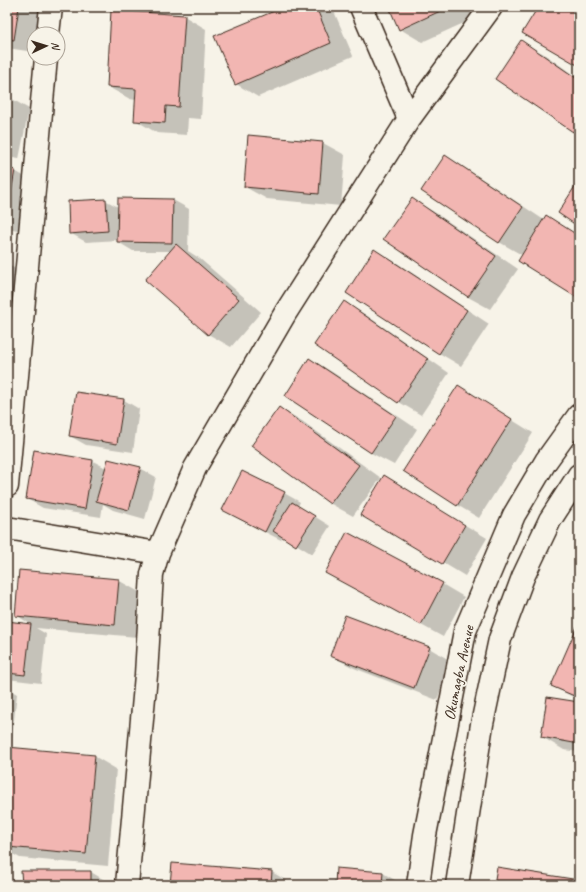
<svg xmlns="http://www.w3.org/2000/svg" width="586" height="892" font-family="Caveat,sans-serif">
<rect width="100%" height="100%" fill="#f7f3e8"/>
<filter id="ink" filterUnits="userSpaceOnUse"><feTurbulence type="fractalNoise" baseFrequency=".025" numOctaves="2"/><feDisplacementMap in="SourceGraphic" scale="8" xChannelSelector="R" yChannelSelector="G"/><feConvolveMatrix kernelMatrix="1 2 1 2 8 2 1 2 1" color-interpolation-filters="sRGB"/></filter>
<g filter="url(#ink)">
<path fill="#0003" d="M7 7H43L39 34H34V52L7 48Z
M286 7H329L333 9 353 56 258 97 236 84Z
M390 7H499L422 42 400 29Z
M184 16 206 29 201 119 188 118 187 135 157 133 135 120 136 100 130 99 108 87Z
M521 42 544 54 579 79V134L573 131Z
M7 96 29 109 19 159 7 157Z
M323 143 345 155 341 206 267 199 245 187Z
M445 156 467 169 544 220 579 236V298L522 255 499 242 422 191Z
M7 169 15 171 37 184 28 232 7 228Z
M412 199 434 212 518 269 490 309 468 297Z
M105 200 118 207 173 200 189 209 188 251 199 258 261 312 231 347 208 334 171 251H133L118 242V240L86 242 70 233Z
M375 250 397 263 489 324 461 366 439 353Z
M7 264 22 273 25 328 7 329Z
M344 302 366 315 449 373 421 415 399 402Z
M7 346 10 348 7 383Z
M310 359 332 372 417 429 394 465 371 453 286 396Z
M458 386 533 433 479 518 457 505Z
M77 393 124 400 139 409 133 452 86 445 70 436Z
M280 408 302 421 381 478 353 516 331 504 253 446Z
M35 451 93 461 106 468H140L156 477 145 519 113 510 103 504 101 517 43 508 27 499Z
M406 490 487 538 465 576 362 514Z
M284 493 300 502 298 506 330 526 312 554 283 536 281 540 239 519Z
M326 573 442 584 464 597 443 637Z
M118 580 141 593 137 637 36 628 46 634 41 683 7 679V622L32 625 16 615Z
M579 624V700L552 686Z
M429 648 451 661 437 700 354 668 331 656Z
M7 688 17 694 11 747 7 746Z
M579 703V752L564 750 542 737Z
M7 748 94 756 116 769 108 866 20 858 7 851Z
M91 872 106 881V885H23Z
M272 872 294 885H171Z
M383 873 398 882V885H336Z"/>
<path fill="#f2b6b2" stroke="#3b2a1e" d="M7 7H19L14 40 7 39Z
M284 7H316L331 43 235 85 214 36Z
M389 7H449L399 30Z
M538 7H570L579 12V66L522 33Z
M111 10 185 15 179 107 166 106 165 123 134 121 136 89 107 87Z
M521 40 579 80V122L573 132 495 79Z
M248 135 323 142 319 194 244 187Z
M445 155 523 207 499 243 421 191Z
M7 168 15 170 7 216Z
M579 180V227L558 213Z
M118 198 173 199 172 243 117 242Z
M412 198 496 256 468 297 383 239Z
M106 199 108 231 69 234 68 201Z
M546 215 579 236V299L518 261Z
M176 244 239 299 208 335 145 280Z
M374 249 467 310 439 354 346 293Z
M344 301 428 359 398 403 314 345Z
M309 358 396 416 371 453 285 396Z
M458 385 512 419 457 506 403 471Z
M76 392 124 399 117 444 69 436Z
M279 407 359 465 330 504 251 446Z
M34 450 93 460 85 509 26 499Z
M108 459 141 467 129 510 96 501Z
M242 471 285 492 265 532 222 510Z
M384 475 465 525 442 564 360 515Z
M292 502 315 516 296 546 273 531Z
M347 532 443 583 421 625 325 573Z
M19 570 119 579 115 625 15 616Z
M345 615 430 647 414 688 330 656Z
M7 621 31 624 25 675 7 673Z
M579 622V698L551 686Z
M547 697 579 702V744L541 737Z
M7 747 95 755 86 854 7 847Z
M172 863 272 871 271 885H170Z
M497 867 579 880V885H494Z
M336 868 383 872 382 885H335Z
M21 871H91V885H22Z"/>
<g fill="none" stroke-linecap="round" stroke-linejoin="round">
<g stroke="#3b2a1e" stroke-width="25">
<path id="minor" d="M361 7 409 119
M48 34 51 7
M7 486 46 58
M7 528 158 553
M127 885 146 675 152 574 158 553 195 468 286 312 409 119 491 7"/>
</g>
<g stroke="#3b2a1e" stroke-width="25">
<path id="secondary" d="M418 885 425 835 465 631 514 515 546 461 579 415
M457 885 482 724 500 639 523 577 550 520 579 475"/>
</g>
<use href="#minor" stroke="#f7f3e8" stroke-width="22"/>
<use href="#secondary" stroke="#f7f3e8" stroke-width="22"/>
</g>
</g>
<g text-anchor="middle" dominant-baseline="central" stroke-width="3.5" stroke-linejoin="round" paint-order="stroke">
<g font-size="16" fill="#3b2a1e" stroke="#f7f3e8">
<text transform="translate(459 673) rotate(-78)">Okumagba Avenue</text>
</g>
</g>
<rect width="586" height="892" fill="none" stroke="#f7f3e8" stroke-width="24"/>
<rect x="12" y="12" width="562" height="868" fill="none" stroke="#3b2a1e" stroke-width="1.5" filter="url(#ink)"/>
<g transform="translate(46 46) rotate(86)"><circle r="19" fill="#f7f3e8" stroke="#aca397"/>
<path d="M0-3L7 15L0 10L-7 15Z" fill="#3b2a1e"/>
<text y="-6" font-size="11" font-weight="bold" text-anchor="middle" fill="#3b2a1e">N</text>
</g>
</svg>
